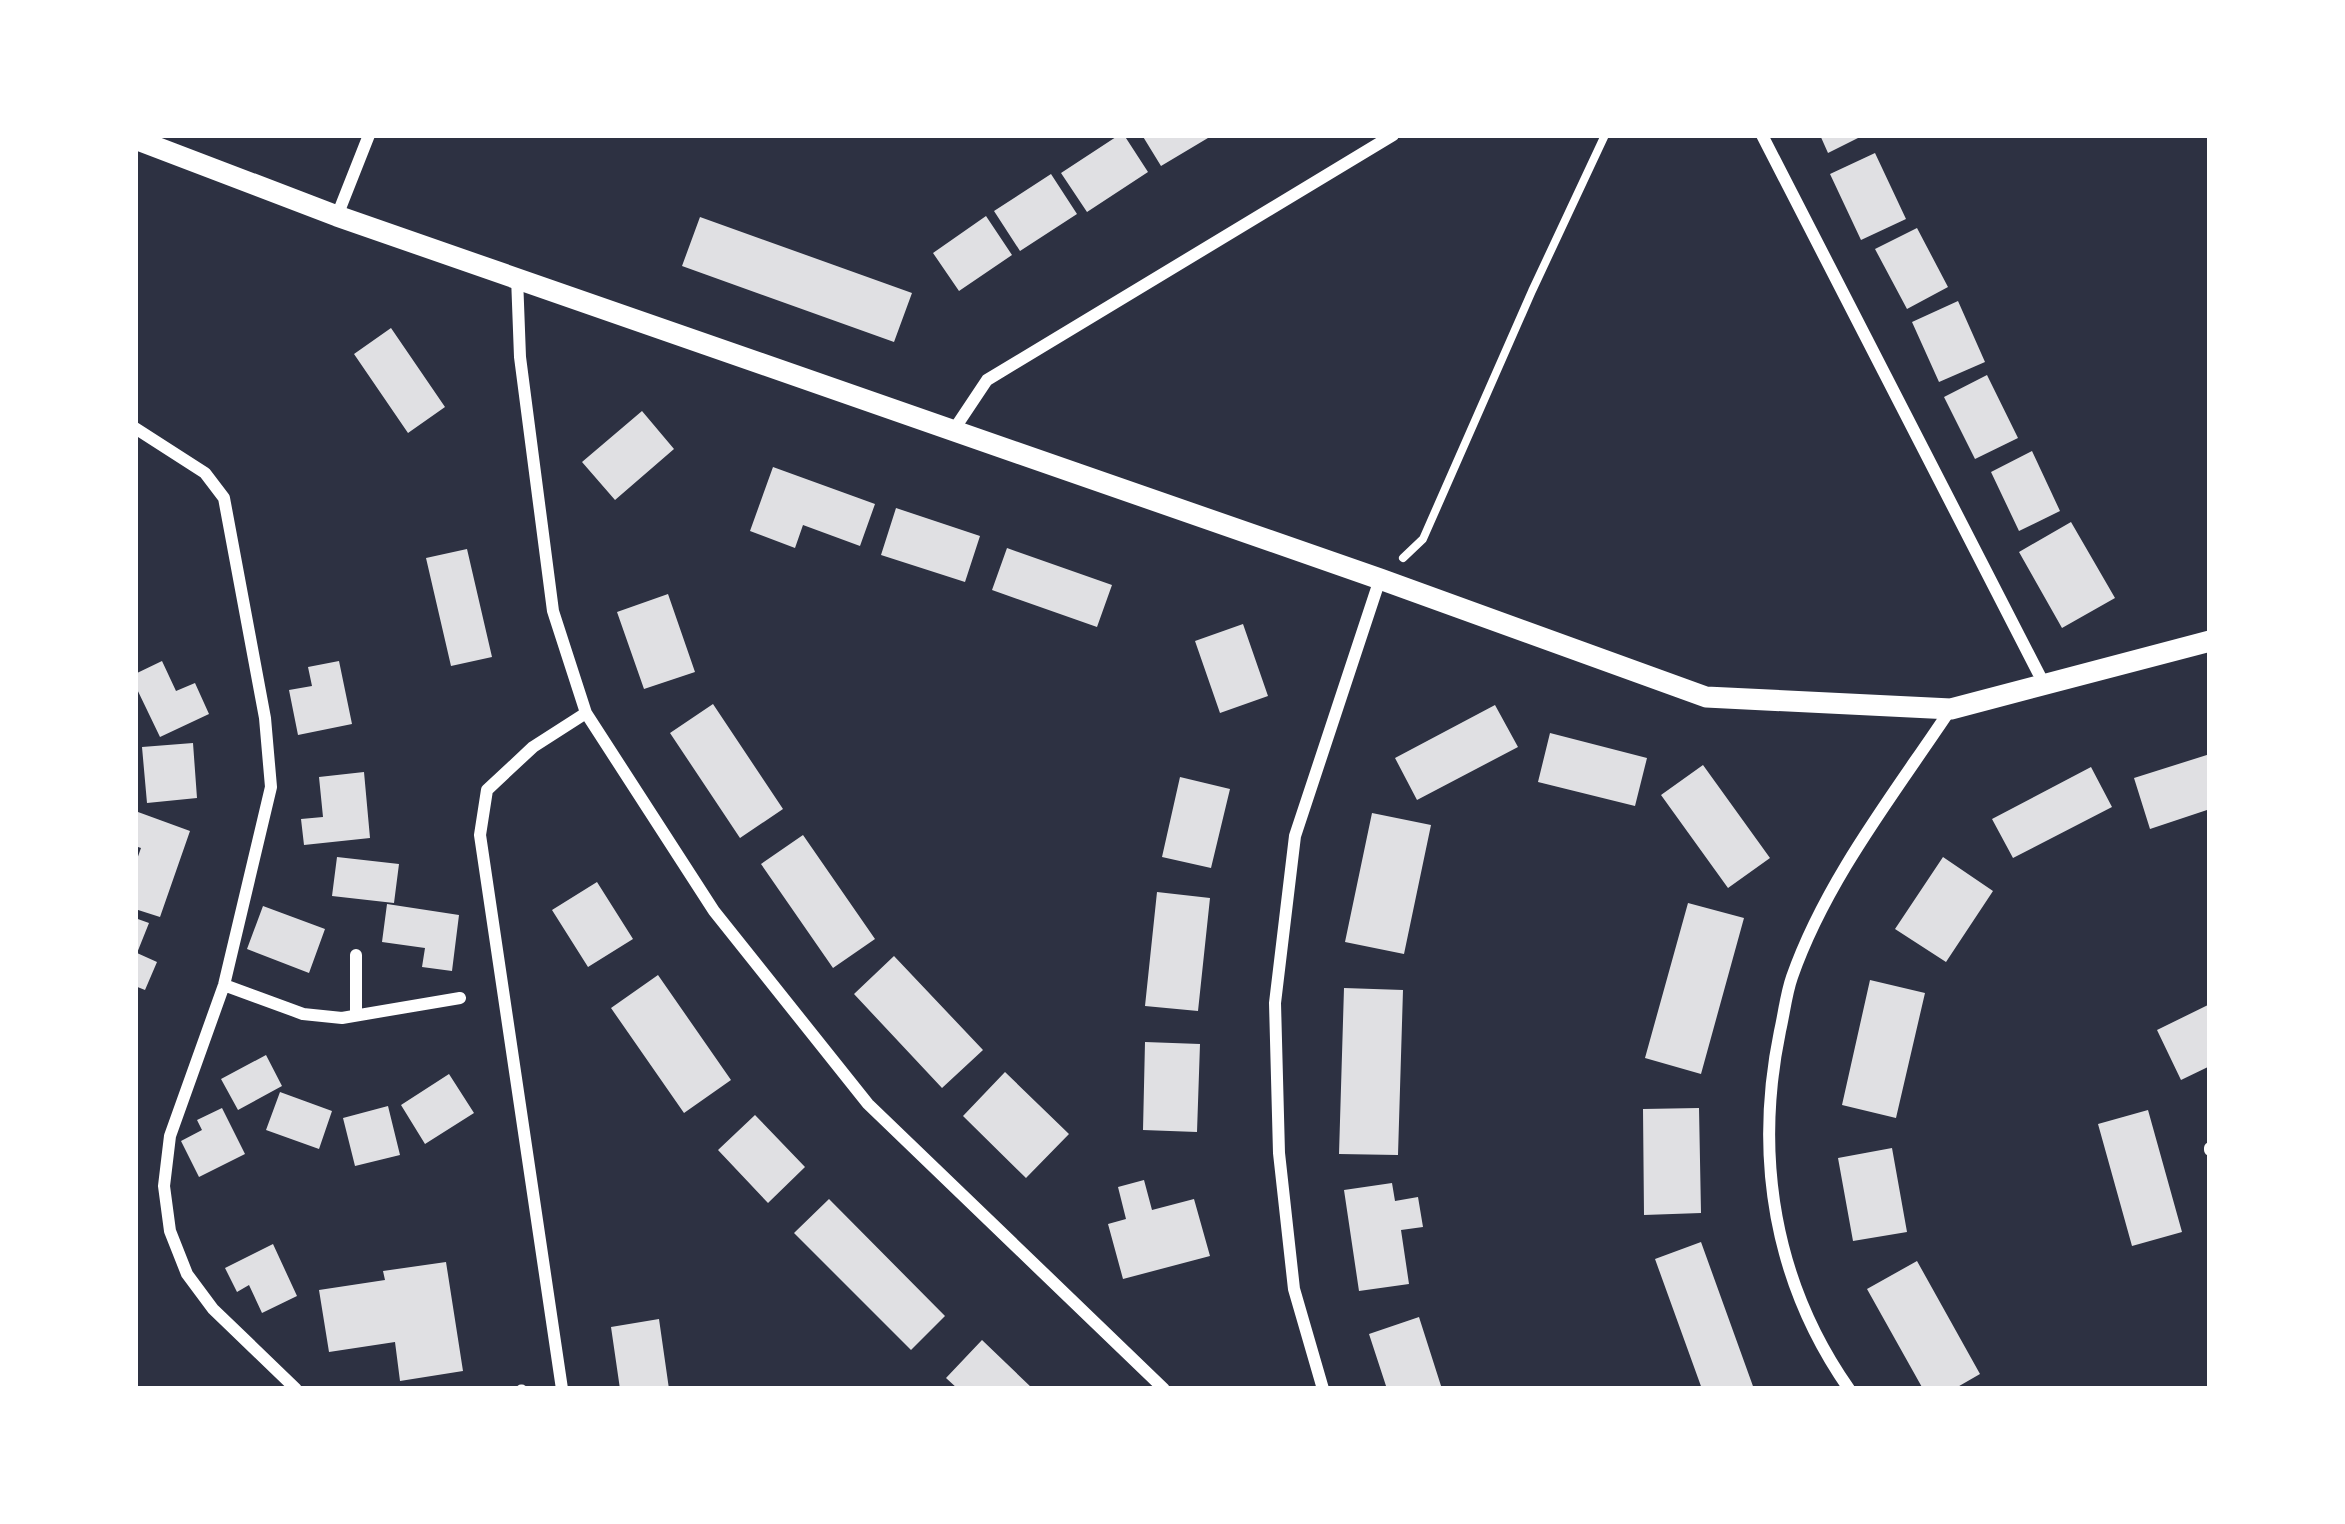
<svg xmlns="http://www.w3.org/2000/svg" width="2345" height="1524" font-family="Figtree,sans-serif">
<rect width="100%" height="100%" fill="#2d3142"/>
<path fill="#e0e0e3" d="M1119 135H1124L1148 172 1087 212 1061 173Z
M1142 135H1213L1161 166Z
M1820 135H1864L1828 153Z
M1875 153 1906 219 1861 240 1830 174Z
M1051 174 1077 214 1020 251 994 211Z
M986 216 1012 255 959 291 933 253Z
M700 217 912 293 894 342 682 266Z
M1917 228 1948 287 1907 309 1875 249Z
M1958 301 1985 362 1939 382 1912 322Z
M391 328 445 407 408 433 354 354Z
M1987 375 2018 438 1975 459 1944 397Z
M642 411 674 449 615 500 582 462Z
M2032 451 2060 511 2019 531 1991 472Z
M773 467 875 504 860 546 803 525 795 548 750 531Z
M896 508 980 536 965 582 881 555Z
M2071 522 2115 598 2062 628 2019 552Z
M1007 548 1112 585 1097 627 992 590Z
M467 549 492 657 451 666 426 558Z
M668 594 695 672 644 689 617 612Z
M1243 624 1268 696 1220 713 1195 641Z
M162 661 176 691 195 683 209 714 160 737 135 685V674Z
M339 661 352 724 298 735 289 690 312 686 308 667Z
M713 704 783 809 740 838 670 733Z
M1495 705 1518 747 1417 800 1395 758Z
M1550 733 1647 758 1635 806 1538 782Z
M193 743 197 798 147 803 142 747Z
M2210 754V809L2150 829 2134 778Z
M1703 765 1770 858 1728 888 1661 795Z
M2091 767 2112 807 2013 858 1992 819Z
M364 772 370 838 304 845 301 819 323 817 319 777Z
M1180 777 1230 789 1211 868 1162 857Z
M138 812 190 831 160 917 135 909V865L141 848 135 846Z
M1372 813 1431 825 1404 954 1345 942Z
M803 835 875 939 833 968 761 864Z
M337 857 399 864 394 903 332 896Z
M1943 857 1993 891 1946 962 1895 929Z
M597 882 633 939 588 967 552 910Z
M1157 892 1210 898 1198 1011 1145 1006Z
M1688 903 1744 918 1701 1074 1645 1058Z
M387 904 459 915 452 971 422 967 425 948 382 942Z
M263 906 325 929 309 973 247 949Z
M135 918 149 923 137 953 157 962 145 990 135 986Z
M894 956 983 1050 942 1088 854 994Z
M658 975 731 1080 684 1113 611 1008Z
M1870 980 1925 993 1896 1118 1842 1105Z
M1344 988 1403 990 1398 1155 1339 1154Z
M2210 1004V1066L2181 1080 2157 1030Z
M1145 1042 1200 1044 1197 1132 1143 1130Z
M266 1055 282 1086 238 1110 221 1079Z
M1005 1072 1069 1134 1026 1178 963 1116Z
M449 1074 474 1113 425 1144 401 1105Z
M280 1092 332 1111 319 1149 266 1130Z
M388 1106 400 1155 355 1166 343 1118Z
M222 1108 245 1154 199 1177 181 1141 202 1130 197 1120Z
M1699 1108 1701 1213 1644 1215 1643 1109Z
M2148 1110 2182 1232 2132 1246 2098 1124Z
M755 1115 805 1167 768 1203 718 1150Z
M1892 1148 1907 1232 1853 1241 1838 1158Z
M1144 1180 1152 1210 1194 1199 1210 1256 1123 1279 1108 1224 1126 1219 1118 1187Z
M1392 1183 1395 1201 1418 1197 1423 1227 1401 1230 1409 1284 1359 1291 1344 1190Z
M829 1199 945 1316 911 1350 794 1233Z
M1701 1242 1754 1389H1702L1655 1259Z
M273 1244 297 1296 262 1313 249 1285 237 1292 225 1268Z
M1917 1261 1980 1374 1954 1389H1923L1867 1289Z
M446 1262 463 1371 400 1381 395 1342 329 1352 319 1290 385 1280 383 1271Z
M1419 1317 1442 1389H1387L1369 1334Z
M659 1319 669 1389H620L611 1327Z
M982 1340 1033 1389H958L946 1378Z"/>
<g fill="none" stroke-linecap="round" stroke-linejoin="round">
<path stroke="#fff" stroke-width="8" d="M1403 558 1423 539 1532 291 1605 135"/>
<path stroke="#fff" stroke-width="9" d="M521 1389H522"/>
<path stroke="#fff" stroke-width="12" d="M1762 135 2044 684
M337 216 369 135
M517 277 520 357 553 611 586 713 714 911 868 1104 1164 1389
M135 428 205 473 224 498 265 718 271 787 224 985 170 1136 164 1186 170 1231 187 1274 213 1309 296 1389
M953 431 987 380 1393 135
M224 985 303 1014 342 1018 460 998
M356 1015V955
M2210 1148V1150
M562 1389 480 835 487 790 533 747 586 713
M1323 1389 1294 1289 1279 1153 1275 1003 1295 836 1380 579
M1849 1389C1774 1282 1754 1157 1780 1031 1784 1014 1786 994 1792 977 1826 880 1894 794 1950 710"/>
<path stroke="#fff" stroke-width="21" d="M135 139 337 216 1380 579 1706 697 1951 709 2210 641"/>
</g>
<rect width="2345" height="1524" fill="none" stroke="#ffffff" stroke-width="276"/>
</svg>
